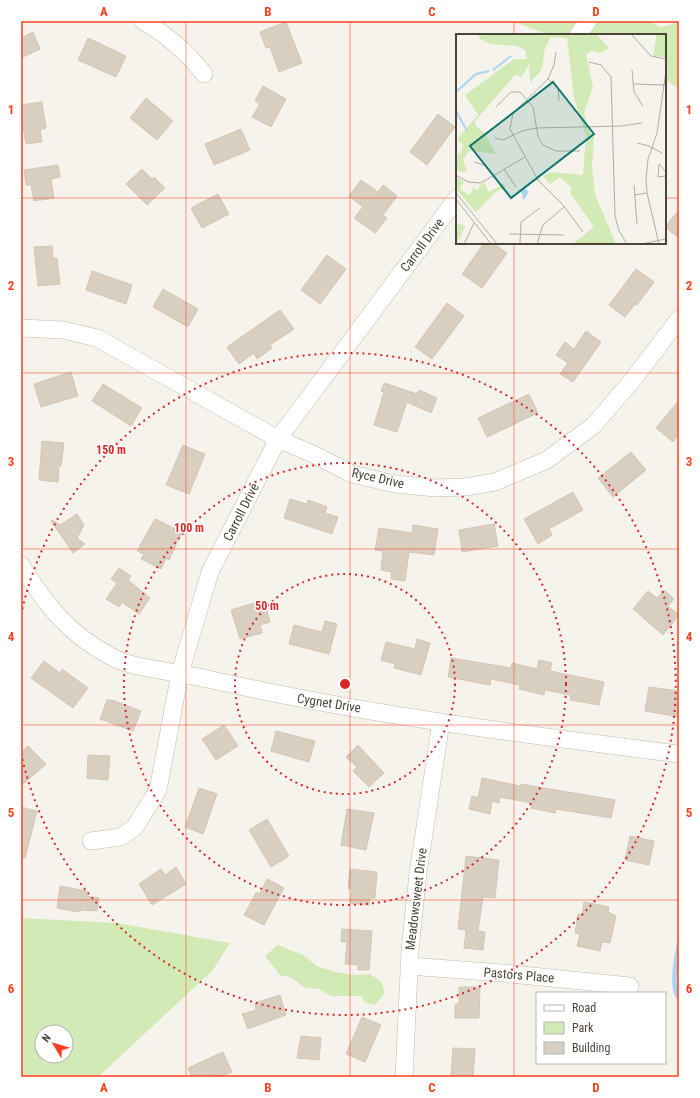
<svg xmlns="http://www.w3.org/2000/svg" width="700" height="1098" font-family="'Roboto Condensed',sans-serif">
<rect width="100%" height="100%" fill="#f6f3ec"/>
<path fill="#d2eab5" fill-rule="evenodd" d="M512 21H647L661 27 679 22V89L665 79V35H549Z
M21 918 117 923 230 943 213 970 98 1077H21ZM42 1032H66V1056H42Z
M278 945 303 955 317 966 335 972 354 975 370 974 381 981 385 993 375 1005 365 1003 361 996H331L319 989 305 988 292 978 280 975 265 956Z"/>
<path fill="#a9d4f2" d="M679 933V1000H678C666 990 676 948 679 933Z"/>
<path fill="#d8cfc1" stroke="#d3c7b4" d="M286 22 302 63 279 72 270 47 266 48 260 32Z
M33 32 40 49 21 58V38Z
M88 38 126 56 116 77 78 60Z
M263 86 286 99 271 127 252 117 260 104 255 101Z
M146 98 173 121 157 140 130 118Z
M42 102 46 128 40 130 42 142 26 144 21 117V105Z
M438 114 455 127 427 165 410 152Z
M241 129 250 150 214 165 205 144Z
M58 165 60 177 51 179 54 198 34 201 31 185H26L24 170Z
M142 169 152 179 154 177 165 188 147 205 126 184Z
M361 180 378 192 383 185 397 196 383 215 387 218 375 233 354 218 363 207 349 196Z
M218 194 229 214 202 228 191 208Z
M679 210V238L665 227Z
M484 243H493L507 253 482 288 462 274Z
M52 246 53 258H57L60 284 38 286 34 247Z
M327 255 346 269 320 304 301 290Z
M636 269 654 282 637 305 635 304 625 317 609 305Z
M92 271 132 285 126 304 86 290Z
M163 289 198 309 188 327 153 307Z
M447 303 464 316 432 359 415 347Z
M280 310 294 329 270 345 272 348 257 359 254 353 239 364 227 347Z
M586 331 601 342 573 382 560 374 568 363 556 355 565 342 574 349Z
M71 372 78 396 41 407 34 384Z
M384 383 417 394 419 390 437 398 431 413 407 402 397 432 374 425 384 392 381 391Z
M103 384 142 408 131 426 92 401Z
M529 394 538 413 487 437 478 418Z
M679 400V434L673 442 656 428Z
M42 441 64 443 61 466H59L58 482 39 480Z
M183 445 205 454 189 494 166 485Z
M631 452 646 470 613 497 598 478Z
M573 492 583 510 549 529 552 535 538 544 524 519Z
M290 499 307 504 308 500 327 507 325 513 338 517 332 534 284 518Z
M77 514 84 525 77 538 85 544 73 553 51 521 52 520 60 525Z
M155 519 182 532 169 560 166 558 161 569 141 559 144 554 137 551Z
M494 524 498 546 462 552 459 530Z
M413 525 438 529 434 555 409 552 405 581 391 579 392 572 381 570 383 551 375 550 379 528 412 533Z
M119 568 131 576 128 580 150 598 139 614 122 602 119 607 106 599 117 583 111 579Z
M664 590 674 599 668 606 679 615 663 635 633 609 648 591 657 598Z
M264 600 270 622 260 625 262 633 240 639 231 610Z
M325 621 337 624 329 654 289 644 294 625 322 632Z
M417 639 430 643 421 675 394 668 395 664 381 660 386 642 415 649Z
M451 658 511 668 512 663 537 669 539 660 552 663 550 671 604 682 599 705 570 700 571 695 545 690 544 695 519 689 520 685 491 679 490 685 448 677Z
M44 661 60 673 62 669 88 688 73 708 31 678Z
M649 687 679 691V717L645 711Z
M107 700H112L141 711 133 731 100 719Z
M224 725 238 746 216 760 202 739Z
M276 731 315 741 309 762 271 751Z
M358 745 384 773 369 787 353 771 357 767 346 757Z
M28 746 46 764 21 786V752Z
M88 755 110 756 108 780 87 778Z
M482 778 520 786 521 784 615 800 611 818 556 809 555 813 531 808 532 803 500 797 499 803 492 801 490 814 469 809 472 796 478 798Z
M199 788 217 794 203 834 185 827Z
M21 807 37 811 25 858 21 857Z
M347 809 374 813 366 850 341 845Z
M267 819 289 856 271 867 249 830Z
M630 836 654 841 649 865 625 860Z
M466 856 499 860 495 898 483 897 478 931 485 932 483 950 464 948 466 930 458 929Z
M176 867 186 884 152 905 139 884 161 869 165 875Z
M350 869 377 872 375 898H370L369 905 350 903 352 889 348 888Z
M267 879 284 888 264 925 244 915 256 893H260Z
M60 886 87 891V896L99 898 97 911 83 910 78 912 57 908Z
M584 902 609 907 608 912 616 916 610 943 602 942 600 951 577 946 580 934 575 933 578 914 582 915Z
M342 929 372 931 369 970H358V965L345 964 347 942H341Z
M459 987H480L479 1018H455V1005L459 1003Z
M280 995 286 1015 248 1029 242 1014 256 1010 255 1003Z
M362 1017 381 1025 365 1062 346 1054Z
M301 1036 321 1038 319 1060 297 1058Z
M453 1048 475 1049 473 1077H451Z
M223 1052 232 1072 220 1077H192L188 1068Z"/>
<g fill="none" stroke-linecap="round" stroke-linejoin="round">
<g stroke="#c2bbae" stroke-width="18">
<path id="minor" d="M143 21C167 35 187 52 204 74
M578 35 588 21
M21 328 63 330 97 338 278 439 315 455 352 474 395 484 436 488 465 487 495 482 547 460 594 425 635 377 679 319
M21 565C47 606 68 634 112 657 133 668 158 669 181 674 196 676 211 680 226 683 374 716 528 735 679 754
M91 841 121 837 135 827 158 790 180 673 210 572 278 439 457 198
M409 966 502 973 630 986
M404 1077 410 951 418 873 441 722"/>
</g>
<use href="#minor" stroke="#fff" stroke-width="17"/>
</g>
<path fill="none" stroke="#fc3f1d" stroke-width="1" stroke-opacity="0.55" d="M186 21V1077M350 21V1077M514 21V35M21 198H457M665 198H679M514 243V1077M21 373H679M21 549H679M21 725H679M21 900H679"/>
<g fill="none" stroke="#d62828" stroke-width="2" stroke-dasharray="2 4">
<circle cx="345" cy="684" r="110"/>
<circle cx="345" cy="684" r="221"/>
<path d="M21 615A331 331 0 1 1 21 753"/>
</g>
<g text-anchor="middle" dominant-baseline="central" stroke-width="3" stroke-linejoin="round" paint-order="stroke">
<g font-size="13" fill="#4b4439" stroke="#fff">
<text transform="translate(422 245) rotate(-53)">Carroll Drive</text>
<text transform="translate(378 478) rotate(13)">Ryce Drive</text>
<text transform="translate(241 512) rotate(-63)">Carroll Drive</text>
<text transform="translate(329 703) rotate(9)">Cygnet Drive</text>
<text transform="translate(416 899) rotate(-83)">Meadowsweet Drive</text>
<text transform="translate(519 975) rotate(5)">Pastors Place</text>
</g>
</g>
<g transform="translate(456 34)">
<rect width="210" height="210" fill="#f6f3ec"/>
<path d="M22 0H140L153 14 145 19 136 17 130 20 137 53 128 78 133 99 138 103 136 133 139 160 160 210H116L138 193 115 160V153L104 143 94 150 87 142 95 138 127 141 130 102 118 64 111 4 95 3 89 14 86 35 74 49 73 30 66 43 59 41 19 87 20 92 29 100 40 120 13 117 7 126 11 137 5 138 0 134V122L5 118 7 111 1 105 22 81 9 61 58 25H71L69 16 61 12 34 10 24 5ZM201 0H210V23L197 22ZM0 142 8 148 4 154 12 161 16 158 17 153 22 157 24 151 29 149 32 158 48 150 49 155 42 156 20 178 0 155ZM2 189 9 192 3 206 0 205Z" fill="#d2eab5"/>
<path d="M68 153 73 158 67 167 66 159 62 157Z" fill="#a9d4f2"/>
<path fill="none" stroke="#a9d4f2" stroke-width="2" d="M37 36 55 22M0 58 20 40 33 37M0 77 11 97"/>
<path fill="none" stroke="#b2ada4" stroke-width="1" d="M175 0 195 22 210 25M100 18 98 31 92 45 57 79 54 95 82 146 107 171 127 198M133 28 145 31 155 43 159 182 163 197 171 210M176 36 178 58 187 72M92 45 102 54 103 67M177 50 209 51M40 73 55 58H64L77 73 82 102 87 111 100 117H124M39 104 47 106 66 97 80 94 165 92 186 89M181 109 193 112 206 119M18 128 28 131 38 142M48 135 60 153M210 138 203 130 202 143 210 142M0 141 12 148 25 149 69 123M178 151 181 190M0 159 41 210M178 161 191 159M0 165 35 210M53 200 108 201M64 209 65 188 84 174M8 210 18 189M81 210 87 191 108 173M185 210 210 205M203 210 191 159 190 145 192 125 201 99 210 37"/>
<path fill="#0f766e" fill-opacity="0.15" stroke="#0f766e" stroke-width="2" d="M97 48 138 100 55 164 14 112Z"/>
<rect width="210" height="210" fill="none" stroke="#4b4439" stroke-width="2"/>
</g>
<circle cx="345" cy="684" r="6" fill="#d62828" stroke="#fff" stroke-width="2"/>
<g font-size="12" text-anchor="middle" font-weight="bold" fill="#d62828" stroke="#fff" stroke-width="3" stroke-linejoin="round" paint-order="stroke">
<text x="111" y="454">150 m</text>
<text x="189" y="532">100 m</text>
<text x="267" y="610">50 m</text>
</g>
<rect width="700" height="1098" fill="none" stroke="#ffffff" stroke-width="44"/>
<rect x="536" y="992" width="130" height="72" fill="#ffffff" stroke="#b7b4b0"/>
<rect x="544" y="1005" width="20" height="6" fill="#ffffff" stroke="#b7b4b0"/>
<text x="572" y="1012" font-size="12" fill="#4b4439">Road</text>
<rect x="544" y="1022" width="20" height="12" fill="#d2eab5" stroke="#b7b4b0"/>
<text x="572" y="1032" font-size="12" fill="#4b4439">Park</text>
<rect x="544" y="1042" width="20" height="12" fill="#d8cfc1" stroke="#b7b4b0"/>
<text x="572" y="1052" font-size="12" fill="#4b4439">Building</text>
<g transform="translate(54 1044) rotate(308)"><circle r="19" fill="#ffffff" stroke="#b7b4b0"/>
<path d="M0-3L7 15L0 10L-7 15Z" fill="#fc3f1d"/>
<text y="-6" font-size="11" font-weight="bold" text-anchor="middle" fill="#4b4439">N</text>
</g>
<rect x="22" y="22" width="656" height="1054" fill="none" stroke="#fc3f1d" stroke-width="1.5"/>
<g font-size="13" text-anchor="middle" font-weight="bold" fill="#fc3f1d">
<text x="104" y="16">A</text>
<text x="268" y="16">B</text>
<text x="432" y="16">C</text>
<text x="596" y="16">D</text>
<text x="11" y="114">1</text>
<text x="689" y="114">1</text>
<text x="11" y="290">2</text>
<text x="689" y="290">2</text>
<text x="11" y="466">3</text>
<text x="689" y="466">3</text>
<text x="11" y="641">4</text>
<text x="689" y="641">4</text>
<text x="11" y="817">5</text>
<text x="689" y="817">5</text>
<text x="11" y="993">6</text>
<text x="689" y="993">6</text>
<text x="104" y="1092">A</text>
<text x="268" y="1092">B</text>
<text x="432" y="1092">C</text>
<text x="596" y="1092">D</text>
</g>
</svg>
